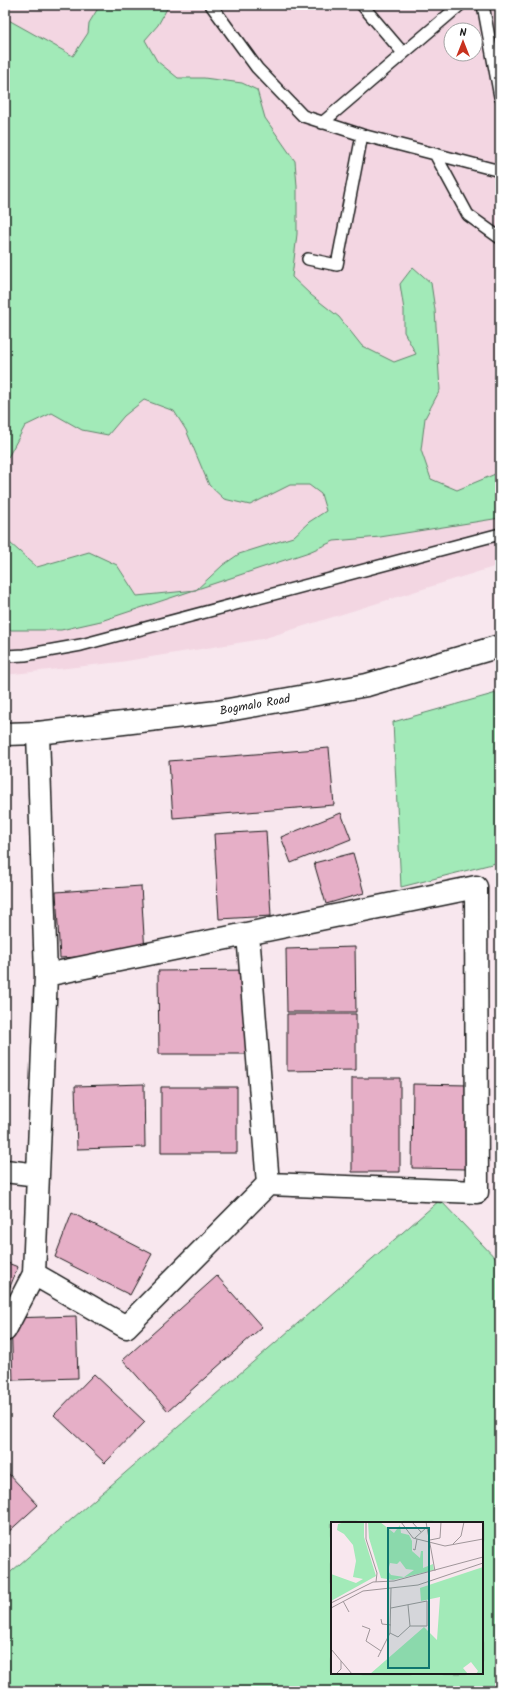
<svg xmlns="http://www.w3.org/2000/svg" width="505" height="1696" font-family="Kalam,sans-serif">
<rect width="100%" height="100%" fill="#f8e7ee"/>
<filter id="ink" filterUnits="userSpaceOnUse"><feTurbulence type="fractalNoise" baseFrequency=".025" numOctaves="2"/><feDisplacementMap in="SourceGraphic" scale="8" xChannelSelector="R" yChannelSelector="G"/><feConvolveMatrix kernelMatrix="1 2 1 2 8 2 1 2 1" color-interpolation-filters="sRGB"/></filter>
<g filter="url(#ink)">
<path fill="#f3d6e2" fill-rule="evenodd" d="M5 5H500V565L262 639 120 662 5 675ZM451 30H475V54H451Z"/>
<path fill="#a2eab8" stroke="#5f836a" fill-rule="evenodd" d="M100 5H169L158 25 145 40 157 61 178 78H204L242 83 257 90 265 118 295 161 297 186V234L292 277 311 295 339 317 362 346 394 362 416 354 404 332V310L400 284 413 267 431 283 435 310 440 390 425 418 421 450 431 479 457 490 500 472V518L380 537 334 541 309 552 101 621 61 630H5V530L10 543 37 567 89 552 117 565 137 596 196 590 223 565 239 554 293 537 309 522 326 511 321 494 309 485H290L250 505 224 499 209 485 186 430 174 411 144 400 124 416 108 435 82 430 52 413 25 426 6 461 5 468V18L73 56 88 33 89 23Z
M500 692V862L401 887 393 722Z
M440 1200 500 1263V1691H5V1577ZM332 1523H482V1673H332Z"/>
<path fill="#e6afc7" stroke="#1c1c1c" d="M329 748 334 805 173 818 169 761Z
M341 813 351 839 291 863 281 837Z
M266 831 271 916 219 919 214 834Z
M353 853 364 893 326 904 314 863Z
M141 886 145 953 60 958 56 892Z
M355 947 356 1012H287L286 949Z
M248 970V1054H159L158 971Z
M287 1014H356V1070L287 1071Z
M352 1078H400V1172H352Z
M144 1084 145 1147 77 1149 75 1086Z
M413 1084 469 1085 467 1169 412 1168Z
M161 1087H237V1153H161Z
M72 1213 152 1254 130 1295 55 1257Z
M5 1262 18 1267 5 1299Z
M217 1276 262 1327 168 1411 123 1360Z
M76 1316 78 1378 13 1380 11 1318Z
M94 1374 145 1422 105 1463 54 1415Z
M5 1470 38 1505 5 1535Z"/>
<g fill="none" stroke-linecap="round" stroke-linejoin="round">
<g stroke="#1c1c1c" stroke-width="14">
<path id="service" d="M211 5 257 68 303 116 362 135 500 171
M362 5 403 53
M483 5 500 97
M322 123 460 5
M435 154 468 215 500 238
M308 259 337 265 362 135
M5 656 25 655 81 645 500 534"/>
</g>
<g stroke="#1c1c1c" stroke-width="25">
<path id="minor" d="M248 934 268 1184
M5 1171 38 1175
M34 1274 126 1327 268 1184 477 1192 476 887 46 975
M5 1330 34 1274 46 975 38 733"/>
</g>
<g stroke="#1c1c1c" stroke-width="25">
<path id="tertiary" d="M5 734 38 733 217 712 367 685 500 646"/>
</g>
<use href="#service" stroke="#fff" stroke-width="11"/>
<use href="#minor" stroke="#fff" stroke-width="22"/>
<use href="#tertiary" stroke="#fff" stroke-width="22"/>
</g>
</g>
<g text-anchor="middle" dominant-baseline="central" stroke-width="3" stroke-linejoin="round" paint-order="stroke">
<g font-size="12" fill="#1c1c1c" stroke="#fff">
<text transform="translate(255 705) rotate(-10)">Bogmalo Road</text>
</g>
</g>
<g transform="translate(331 1522)">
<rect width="152" height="152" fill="#f8e7ee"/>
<path d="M14 0H33V15L45 54 0 79V52L25 61 32 57 22 55 25 39 22 23 13 12 6 8 7 2ZM37 0H49L63 11 69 3 70 11 78 13 81 19V29L89 36 90 29H92V46L102 42 103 48 62 58 50 56 38 16ZM69 39 75 47 83 48 73 55 60 53 57 49 59 41 66 42ZM152 45V152H145L147 149 140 140 132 146 137 152H39L93 105 106 118 109 75 90 79 89 66Z" fill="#a2eab8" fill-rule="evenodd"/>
<path fill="none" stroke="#a0969a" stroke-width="1" d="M35 0V17L46 51 45 60M70 0 82 16 114 24 152 17M81 0 90 10M95 0 104 49M84 16 96 5M99 18 109 16 110 0M122 22 130 14 133 0M82 27 84 28 86 17M12 79 18 90M0 81 42 60 63 59 152 35M77 83 79 104M0 86 32 69 87 63 152 41M50 97 51 102 60 103M31 104 39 107 35 119 50 129M59 111 67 115 79 104H96V79L60 86M0 127 21 152M47 135 59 111 60 66M5 152 10 147V139"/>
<path fill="#0f766e" fill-opacity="0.15" stroke="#0f766e" stroke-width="2" d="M57 6H98V146H57Z"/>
<rect width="152" height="152" fill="none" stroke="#1c1c1c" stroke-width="2"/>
</g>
<rect width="505" height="1696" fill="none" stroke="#fff" stroke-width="20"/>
<rect x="10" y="10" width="485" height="1676" fill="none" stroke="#1c1c1c" stroke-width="1.5" filter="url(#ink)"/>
<g transform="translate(463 42)"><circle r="19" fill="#ffffff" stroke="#a4a4a4"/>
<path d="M0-3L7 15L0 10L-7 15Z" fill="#c8321e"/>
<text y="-6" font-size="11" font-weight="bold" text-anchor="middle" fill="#1c1c1c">N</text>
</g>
</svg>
